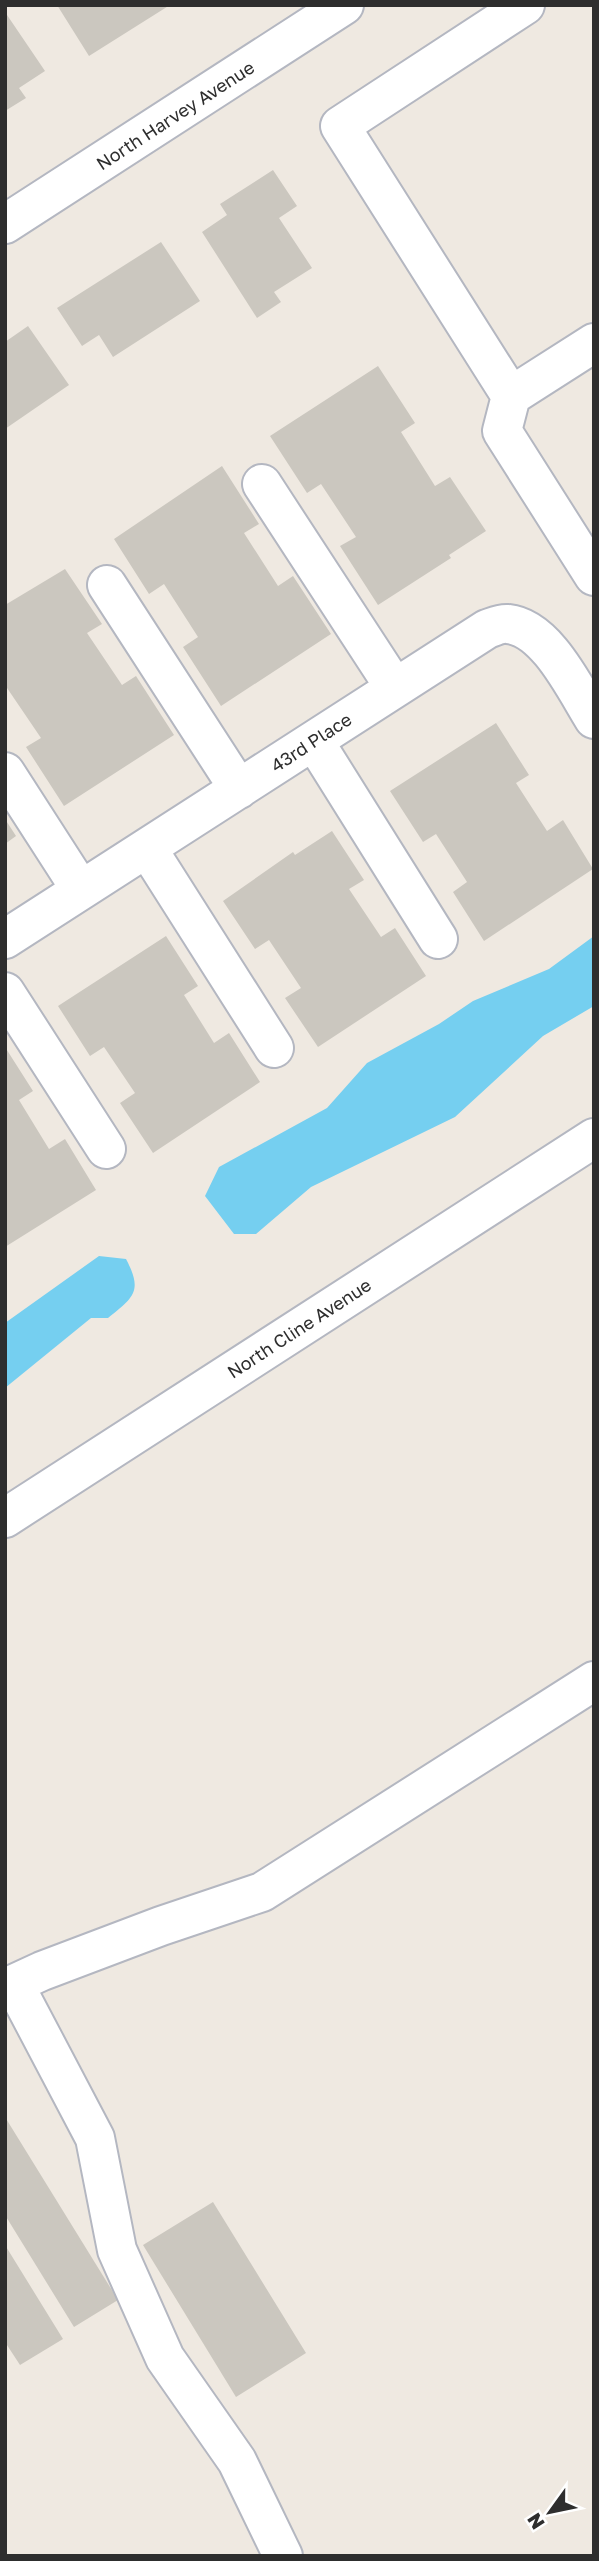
<svg xmlns="http://www.w3.org/2000/svg" width="599" height="2561" font-family="'Golos Text',sans-serif">
<rect width="100%" height="100%" fill="#efe9e1"/>
<path fill="#75cff0" d="M594 936V1006L543 1036 455 1117 311 1187 256 1234H234L205 1196 219 1167 327 1108 367 1063 439 1024 473 1001 549 969Z
M99 1256 126 1259C143 1291 134 1297 108 1318H91L5 1388V1323Z"/>
<path fill="#cbc7bf" d="M57 5H170L89 56Z
M5 12 45 71 19 88 26 98 5 111Z
M273 170 297 206 279 218 312 268 274 292 281 302 257 318 202 232 227 215 220 204Z
M161 242 200 301 113 357 99 335 82 346 57 308Z
M28 326 69 385 5 429V342Z
M378 366 415 423 401 432 435 486 450 477 486 531 449 555 451 558 378 605 340 546 356 537 321 484 307 493 270 436Z
M222 466 259 524 244 533 278 586 293 576 331 634 221 706 183 647 198 637 164 584 149 594 114 539Z
M65 569 102 624 87 633 122 685 136 676 174 735 64 806 26 747 41 738 5 685V605Z
M496 723 529 775 516 783 547 831 563 820 593 869 484 941 453 892 467 882 436 834 423 842 390 791Z
M5 819 16 836 5 844Z
M332 831 364 880 349 889 381 937 395 928 426 976 318 1047 285 998 301 988 269 940 255 949 223 901 293 852 295 855Z
M166 936 198 986 184 995 214 1043 229 1033 260 1082 153 1153 120 1103 135 1093 104 1047 90 1056 58 1006Z
M5 1047 33 1091 19 1100 49 1149 65 1139 96 1190 5 1247Z
M5 2117 118 2300 74 2327 5 2215Z
M213 2202 306 2353 236 2397 143 2245Z
M5 2245 63 2339 20 2365 5 2342Z"/>
<g fill="none" stroke-linecap="round" stroke-linejoin="round">
<g stroke="#b4b7c1" stroke-width="42">
<path id="minor" d="M5 224 344 5
M594 343 511 396 502 431 594 576
M511 396 340 126 525 5
M262 484 395 688
M107 585 239 789
M314 741 438 939
M5 772 81 890
M147 848 274 1048
M5 939 487 629C493 627 501 623 508 624 547 628 575 689 594 719
M5 992 106 1149
M5 1518 594 1138
M14 1984 95 2138 117 2250 165 2358 237 2461 283 2556
M5 1988 42 1971 161 1926 262 1892 594 1681"/>
</g>
<use href="#minor" stroke="#fff" stroke-width="38"/>
</g>
<g text-anchor="middle" dominant-baseline="central" stroke-width="5" stroke-linejoin="round" paint-order="stroke">
<g font-size="18" fill="#2e2e2e" stroke="#fff">
<text transform="translate(175 115) rotate(-33)">North Harvey Avenue</text>
<text transform="translate(311 742) rotate(-33)">43rd Place</text>
<text transform="translate(299 1328) rotate(-33)">North Cline Avenue</text>
</g>
</g>
<rect width="599" height="2561" fill="none" stroke="#2e2e2e" stroke-width="14"/>
<g transform="translate(550 2512) rotate(237)" stroke="#ffffff" stroke-width="5" paint-order="stroke">
<path d="M0-5L12 26L0 18L-12 26Z" fill="#2e2e2e"/>
<text y="-10" font-size="19" font-weight="bold" text-anchor="middle" fill="#2e2e2e">N</text>
</g>
</svg>
